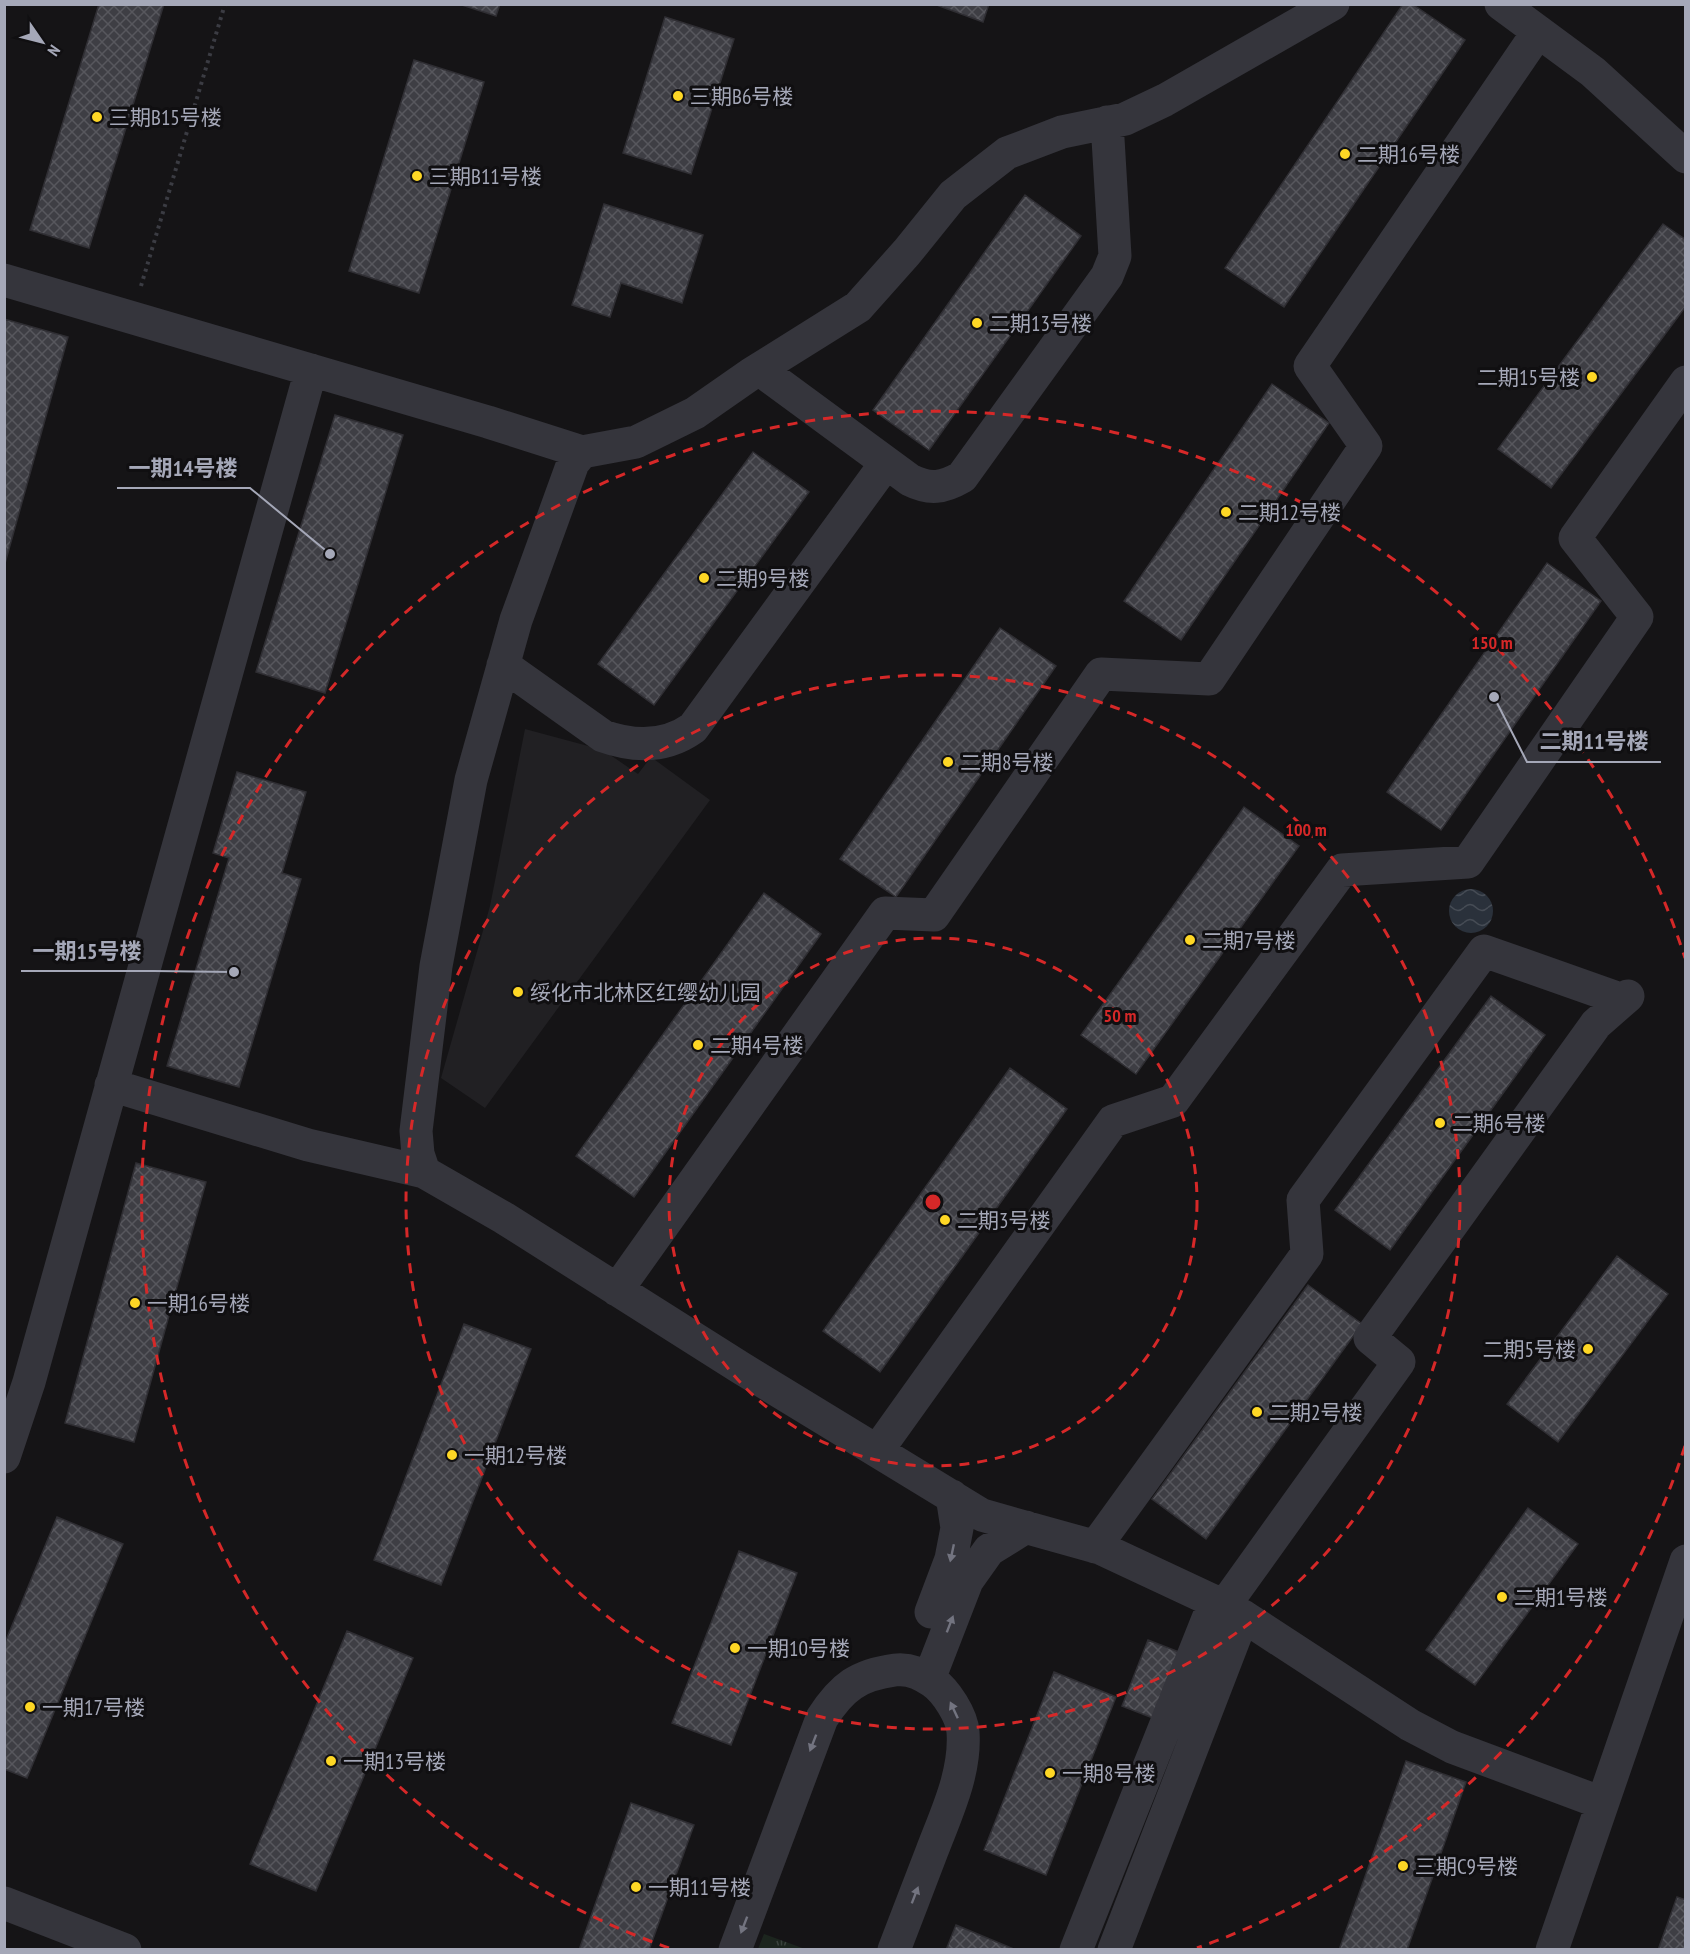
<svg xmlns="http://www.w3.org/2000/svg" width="1690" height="1954" font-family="'PT Sans Narrow','Noto Sans SC',sans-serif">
<defs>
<pattern id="grass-tufts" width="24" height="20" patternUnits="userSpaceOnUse" patternTransform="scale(1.5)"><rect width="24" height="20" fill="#1c251e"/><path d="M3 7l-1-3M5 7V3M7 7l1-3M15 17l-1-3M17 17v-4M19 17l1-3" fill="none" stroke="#3a423d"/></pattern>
<pattern id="water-waves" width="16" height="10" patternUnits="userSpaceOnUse" patternTransform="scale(1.5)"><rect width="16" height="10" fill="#2a313b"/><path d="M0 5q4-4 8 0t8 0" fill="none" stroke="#464c55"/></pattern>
<pattern id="building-cross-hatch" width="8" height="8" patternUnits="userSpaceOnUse" patternTransform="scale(1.5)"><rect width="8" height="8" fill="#3e3e44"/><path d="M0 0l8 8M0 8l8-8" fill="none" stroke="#57575d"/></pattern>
</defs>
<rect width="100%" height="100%" fill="#151416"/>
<path fill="#212023" d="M525 729 603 750 638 774 651 757 710 800 485 1108 441 1078 490 906Z"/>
<path fill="url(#grass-tufts)" d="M764 1934 805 1949H758Z"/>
<path fill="url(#water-waves)" d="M1449 911a22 22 0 1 1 44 0a22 22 0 1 1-44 0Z"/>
<path fill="url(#building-cross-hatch)" stroke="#2f2e33" stroke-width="1.5" d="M99 4H164L89 248 30 230Z
M459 4H500L496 16Z
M934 4H989L983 22Z
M1403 4H1412L1465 40 1284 307 1225 268Z
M665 17 734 39 691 174 623 153Z
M414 60 484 82 419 293 349 271Z
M1025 195 1081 236 929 450 873 410Z
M604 204 703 235 682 303 621 283 610 317 572 305Z
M1663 224 1686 240V306L1551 488 1498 449Z
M4 319 68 337 4 567Z
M1272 384 1329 423 1181 640 1124 601Z
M335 415 403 435 325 693 256 672Z
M753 452 809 492 654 705 598 664Z
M1547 563 1601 601 1441 830 1387 792Z
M1000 628 1056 666 896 897 840 859Z
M237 772 306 792 282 873 301 879 239 1087 167 1066 229 858 213 853Z
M1244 807 1299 846 1136 1074 1081 1035Z
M764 893 821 934 634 1197 576 1156Z
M1491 996 1545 1035 1390 1250 1335 1210Z
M1010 1068 1067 1109 880 1372 823 1331Z
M136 1163 206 1182 134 1442 65 1423Z
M1617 1256 1668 1294 1558 1442 1507 1404Z
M1308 1285 1362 1324 1206 1539 1152 1499Z
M464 1324 531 1349 441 1585 374 1560Z
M1528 1508 1578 1544 1475 1685 1426 1650Z
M57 1517 123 1544 27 1778 4 1769V1645Z
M739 1551 797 1573 731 1745 672 1723Z
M347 1631 413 1658 316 1891 250 1864Z
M1148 1640 1184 1654 1158 1720 1122 1706Z
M1054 1672 1116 1697 1046 1875 984 1850Z
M1406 1761 1466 1782 1407 1950H1339Z
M631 1803 694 1825 649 1950H579Z
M1677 1897 1686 1900V1950H1658Z
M956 1925 1016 1950H946Z"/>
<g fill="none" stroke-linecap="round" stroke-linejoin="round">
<path stroke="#3b3c43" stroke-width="4" stroke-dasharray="3 4.5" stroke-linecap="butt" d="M141 286 225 4"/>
<path stroke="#35353c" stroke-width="33" d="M1333 4 1165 100 1125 119 1062 132 1007 153 953 195 907 252 858 307 751 374 695 413 636 442 582 452 573 463 516 620 471 780 436 966 416 1131 418 1154 424 1172 504 1218 741 1368 982 1515 1100 1548 1224 1606 1243 1616 1410 1725 1452 1747 1602 1803
M1501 4 1593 72 1686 157
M4 280 488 422 582 452
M759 369 910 480C930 490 943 488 962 477L1107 276 1115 256 1107 122
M503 665 603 736C634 747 665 748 693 728L886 463
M111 1085 308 1145 424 1172
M617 1290 885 913 934 915 1101 674 1209 679 1366 446 1310 366 1538 32
M877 1451 1113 1121 1173 1101 1342 870 1468 862 1637 617 1575 538 1686 382
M4 1457 29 1382 311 370
M1095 1547 1307 1254 1303 1200 1484 951 1623 1000
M1224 1606 1399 1362 1370 1338 1596 1024 1628 996
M931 1612 951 1559 957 1528 952 1496
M929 1679 967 1581 989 1550 1026 1527
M4 1903 125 1950
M735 1950 822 1718C842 1687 858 1675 895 1670 910 1668 922 1674 933 1682 946 1691 962 1716 963 1732 966 1773 946 1814 932 1851 919 1884 907 1917 894 1950
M1076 1950 1215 1601
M1114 1950 1243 1616
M1552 1950 1686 1561"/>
</g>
<defs><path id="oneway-solid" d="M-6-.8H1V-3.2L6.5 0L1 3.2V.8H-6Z" transform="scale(1.5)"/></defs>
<g fill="#737480">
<use href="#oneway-solid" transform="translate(952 1553) rotate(102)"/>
<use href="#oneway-solid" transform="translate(950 1624) rotate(-69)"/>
<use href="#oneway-solid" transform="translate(954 1710) rotate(-115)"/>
<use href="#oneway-solid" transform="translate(813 1743) rotate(111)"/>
<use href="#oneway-solid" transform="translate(915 1895) rotate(-69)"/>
<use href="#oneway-solid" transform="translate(744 1925) rotate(111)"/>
</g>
<g fill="none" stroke="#d62828" stroke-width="3" stroke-dasharray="10 8">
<circle cx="933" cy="1202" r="264"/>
<circle cx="933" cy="1202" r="527"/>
<path d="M1685 1446A791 791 0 0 1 1197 1948M669 1948A791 791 0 1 1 1685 958"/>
</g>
<g fill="#fed725" stroke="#100f11" stroke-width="2">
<circle cx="678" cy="96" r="6"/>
<circle cx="97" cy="117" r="6"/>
<circle cx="1345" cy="154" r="6"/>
<circle cx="417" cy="176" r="6"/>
<circle cx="977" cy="323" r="6"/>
<circle cx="1592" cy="377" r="6"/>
<circle cx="1226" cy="512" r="6"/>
<circle cx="704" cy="578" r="6"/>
<circle cx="948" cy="762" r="6"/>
<circle cx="1190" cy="940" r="6"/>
<circle cx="518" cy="992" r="6"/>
<circle cx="698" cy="1045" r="6"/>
<circle cx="1440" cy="1123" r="6"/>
<circle cx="945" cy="1220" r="6"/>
<circle cx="135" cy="1303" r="6"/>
<circle cx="1588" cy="1349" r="6"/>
<circle cx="1257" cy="1412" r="6"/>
<circle cx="452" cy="1455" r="6"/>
<circle cx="1502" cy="1597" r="6"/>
<circle cx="735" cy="1648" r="6"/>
<circle cx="30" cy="1707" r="6"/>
<circle cx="331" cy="1761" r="6"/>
<circle cx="1050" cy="1773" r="6"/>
<circle cx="1403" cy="1866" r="6"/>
<circle cx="636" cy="1887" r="6"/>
</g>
<g text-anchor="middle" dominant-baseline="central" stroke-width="6" stroke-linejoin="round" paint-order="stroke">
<g font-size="21" fill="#a5a8b8" stroke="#100f11" text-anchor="start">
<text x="690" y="96">三期B6号楼</text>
<text x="109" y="117">三期B15号楼</text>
<text x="1357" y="154">二期16号楼</text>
<text x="429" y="176">三期B11号楼</text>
<text x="989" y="323">二期13号楼</text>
<text x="1580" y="377" text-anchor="end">二期15号楼</text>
<text x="1238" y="512">二期12号楼</text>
<text x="716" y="578">二期9号楼</text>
<text x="960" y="762">二期8号楼</text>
<text x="1202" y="940">二期7号楼</text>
<text x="530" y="992">绥化市北林区红缨幼儿园</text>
<text x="710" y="1045">二期4号楼</text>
<text x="1452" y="1123">二期6号楼</text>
<text x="957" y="1220">二期3号楼</text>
<text x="147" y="1303">一期16号楼</text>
<text x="1576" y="1349" text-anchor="end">二期5号楼</text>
<text x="1269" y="1412">二期2号楼</text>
<text x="464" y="1455">一期12号楼</text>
<text x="1514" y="1597">二期1号楼</text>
<text x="747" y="1648">一期10号楼</text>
<text x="42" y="1707">一期17号楼</text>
<text x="343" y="1761">一期13号楼</text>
<text x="1062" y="1773">一期8号楼</text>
<text x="1415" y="1866">三期C9号楼</text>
<text x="648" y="1887">一期11号楼</text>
</g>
</g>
<circle cx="933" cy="1202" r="9" fill="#d62828" stroke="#100f11" stroke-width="3"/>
<g font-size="18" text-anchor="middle" font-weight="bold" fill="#d62828" stroke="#100f11" stroke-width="6" stroke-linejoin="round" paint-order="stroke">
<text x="1492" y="649">150 m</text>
<text x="1306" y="836">100 m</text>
<text x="1120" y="1022">50 m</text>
</g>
<path fill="none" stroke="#a5a8b8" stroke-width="2" d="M330 554L250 488H117M1494 697L1527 762H1661M234 972L154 971H21"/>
<g fill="#a5a8b8" stroke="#100f11" stroke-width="2">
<circle cx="330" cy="554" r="6"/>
<circle cx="1494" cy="697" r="6"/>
<circle cx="234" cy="972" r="6"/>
</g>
<g font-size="22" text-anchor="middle" font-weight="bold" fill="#a5a8b8" stroke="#100f11" stroke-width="6" stroke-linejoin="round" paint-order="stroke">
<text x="183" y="476">一期14号楼</text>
<text x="1594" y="749">二期11号楼</text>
<text x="87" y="959">一期15号楼</text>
</g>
<rect width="1690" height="1954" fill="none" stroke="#a5a8b8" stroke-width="12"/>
<g transform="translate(42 42) rotate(125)" stroke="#100f11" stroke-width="4.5" paint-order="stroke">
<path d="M0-4.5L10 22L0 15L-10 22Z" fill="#a5a8b8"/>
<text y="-9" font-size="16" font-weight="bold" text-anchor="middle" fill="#a5a8b8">N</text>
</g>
</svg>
